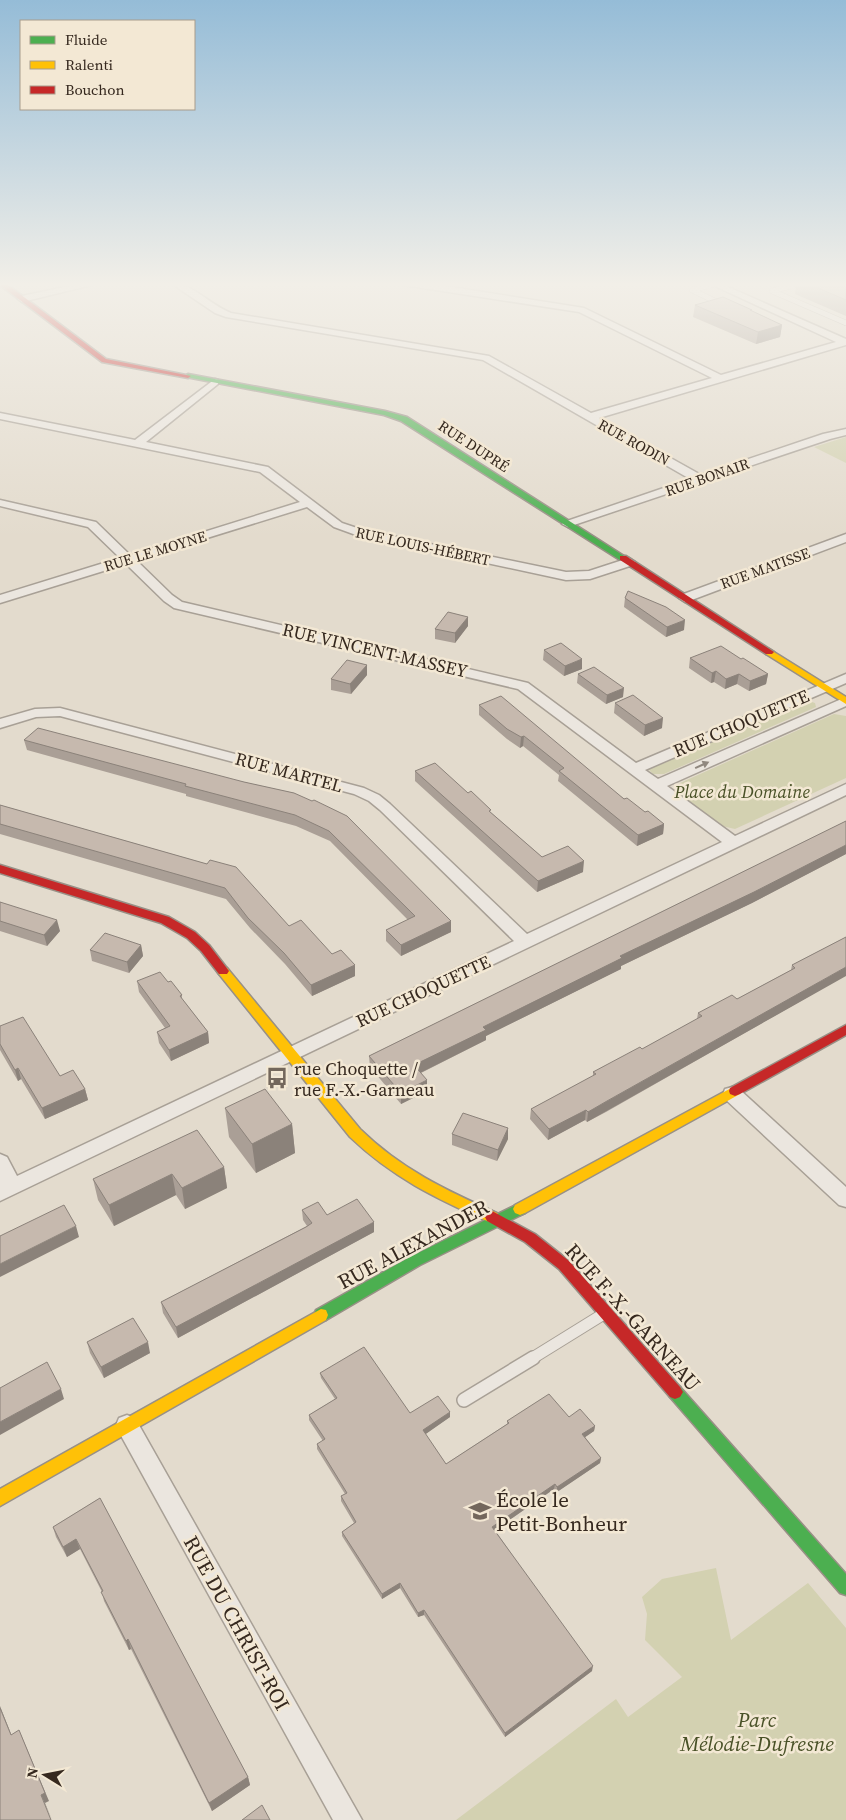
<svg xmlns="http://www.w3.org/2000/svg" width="846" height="1820" font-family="'Source Serif 4',serif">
<rect width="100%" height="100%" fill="#e3dbcd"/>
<path fill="#d3d1b1" d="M846 437V463L814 447Z
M806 700 815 703 816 707 664 774H653L649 770 650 767Z
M834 714 846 716V778L735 829 722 826 677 792 676 787 680 783Z
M716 1568 731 1640 808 1583 846 1628V1820H456L616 1699 628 1717 682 1677 645 1640 647 1614 642 1597 662 1579Z"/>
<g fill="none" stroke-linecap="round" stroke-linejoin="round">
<g stroke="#a8a096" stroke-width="6">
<path id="lane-far2" d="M806 282 772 291 846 323
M714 284 692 290 719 303"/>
</g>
<g stroke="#a8a096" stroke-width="13">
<path id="lane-far1" d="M531 1359 602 1315"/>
</g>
<g stroke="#a8a096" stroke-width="16">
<path id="lane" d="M464 1400 533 1358"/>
</g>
<g stroke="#a8a096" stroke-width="3">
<path id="street" d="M88 282H104L22 302 18 299 22 296Z
M169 282C191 282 210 305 231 313L489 356 591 413 712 378 579 312 403 285 399 282H420L584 308 721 375 836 342 706 282H717L846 339V345L599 418 701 475 823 434 846 429V435L830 439 568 527 562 524 564 522 690 479 483 360 226 317 215 313Z
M215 379 218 380V384L146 442 268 467 342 523 363 530 566 572 589 571 629 558 635 562 633 565 590 579 566 580 356 535 334 527 307 507 136 560 172 595 182 602 528 683 636 763 846 674V683L645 770 658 779 846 697V706L667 786 735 836 846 784V795L0 1201V1154L7 1157 17 1176 514 941 380 810 369 801 354 794 60 716 36 717 0 728V719L35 709 60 708 364 788 379 795 390 804 527 934 722 842 518 689 174 608 164 601 126 564 0 603V595L120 558 88 527 0 506V500L96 522 130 555 300 502 260 472 0 419V413L135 440Z
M846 534V542L689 601 685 602 679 598 681 595Z
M732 1087 739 1089 846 1187V1207L839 1205 725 1099 723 1094 725 1089Z
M127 1415 135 1418 362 1820H333L119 1432 116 1425 119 1418Z"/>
</g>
<g stroke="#989086" stroke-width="3">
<path id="fast" d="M188 374 385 411 407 417 627 558 626 560H620L401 421 384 415 186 377 185 376Z
M520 1203 525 1205 527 1209 525 1213 420 1265 326 1320 321 1321 316 1320 314 1315 316 1310 410 1257Z
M675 1385 680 1387 846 1574V1595L840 1593 670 1397 667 1392 670 1387Z"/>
</g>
<g stroke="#989086" stroke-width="3">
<path id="slow" d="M769 649 846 697V704L766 654V650Z
M223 967 227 968 360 1129C401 1169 445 1190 497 1213L499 1217 497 1221 492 1223 487 1221C435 1198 392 1177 350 1137L219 974 217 971 219 968Z
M735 1086 740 1088 741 1091 740 1094 525 1213 520 1215 515 1213 513 1209 515 1205Z
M321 1309 326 1310 328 1315 326 1320 0 1506V1489Z"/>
</g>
<g stroke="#989086" stroke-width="3">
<path id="jam" d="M0 282H4L106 359 191 376 188 378 102 362 0 285Z
M620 556H626L774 652 772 654H766L620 560Z
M0 865 169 917 195 932 209 945 229 971 227 974H219L201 951 187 938 161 923 0 873Z
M846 1025V1035L740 1094 735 1096 730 1094 729 1091 730 1088Z
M492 1211 535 1234 569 1261 680 1387 683 1392 680 1397 675 1399 670 1397 559 1269 525 1242 487 1221 485 1217 487 1213Z"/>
</g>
<use href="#lane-far2" stroke="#ebe6df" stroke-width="5"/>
<use href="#lane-far1" stroke="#ebe6df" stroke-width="11"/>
<use href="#lane" stroke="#ebe6df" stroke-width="13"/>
<use href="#street" fill="#ebe6df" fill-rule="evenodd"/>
<use href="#fast" fill="#4caf50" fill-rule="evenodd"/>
<use href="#slow" fill="#ffc107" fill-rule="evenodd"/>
<use href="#jam" fill="#c62828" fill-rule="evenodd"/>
</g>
<path fill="#aa9f96" d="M797 282H846V316L795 294Z
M695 305 752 310V311L782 325 780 337 756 344 693 317Z
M625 598 684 630 666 637 624 607Z
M468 617V626L455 643 435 639V629Z
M544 650 582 669 564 676 543 660Z
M690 658 741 659 768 674 766 684 749 691 737 684 725 689 714 682 711 683 689 668Z
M367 665V675L351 694 331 690V679Z
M578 674 623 697 606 704 577 683Z
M615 703 662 728 644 736 614 713Z
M479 705 645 812 664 824 663 834 637 846 558 781 559 775 523 746 520 748 507 739 479 715Z
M24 740 244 782 294 793 451 921V932L401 956 386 941V930L408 920 330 841 296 826 186 796V794L27 750Z
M415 771 468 793 542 857 583 872 537 892 415 781Z
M0 805 207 864 289 926 332 954 355 965V976L312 996 285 964 250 928 226 899 0 834Z
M846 821V854L752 903 621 966V969L486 1036V1040L421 1073 427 1091 401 1104 370 1067 369 1056Z
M0 902 60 931 47 946 0 931Z
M846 937 813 994 606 1112 587 1122 585 1120 548 1140 530 1119 531 1109 593 1076V1072L642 1049 697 1019 698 1013 737 999 791 970 792 965Z
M141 945 143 956 129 973 92 961 90 950Z
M137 981 168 982 182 995V999L208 1032 209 1043 171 1061 159 1043 157 1032 165 1028 139 992Z
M0 1026 60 1076 85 1089 88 1100 45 1119 21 1079 18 1081 0 1050Z
M225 1108 292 1124 295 1153 256 1173 229 1137Z
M452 1134 508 1139 497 1161 452 1145Z
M224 1167 227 1188 185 1209 176 1195 114 1226 98 1200 93 1179Z
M302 1210 327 1215 374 1232 178 1338 163 1313 161 1302 307 1226 303 1220Z
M87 1342 150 1353 104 1378 90 1353Z
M320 1373 410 1413 450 1417 425 1434 446 1464 507 1424V1421L569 1417 595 1426 594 1431 585 1437 601 1458 600 1463 557 1492 554 1489 495 1530 592 1671 505 1737 424 1615 418 1617 400 1588 382 1599 342 1536V1532L354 1523 341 1501V1496L345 1494 317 1449V1444L323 1441 309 1420V1415L335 1399 321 1378Z
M100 1498 248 1777 250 1785 212 1811 131 1649 129 1650 104 1601 102 1592 80 1549 67 1557 56 1537 53 1527Z"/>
<path fill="#8b827a" d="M782 325 780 337 756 344 758 332Z
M468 617V626L455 643V633Z
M685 620 684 630 666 637 667 627Z
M582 659V669L564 676 565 666Z
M367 665V675L351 694 350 684Z
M716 671 714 682 711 683 712 673Z
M739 674 737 684 725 689 726 679Z
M768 674 766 684 749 691 750 681Z
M624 688 623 697 606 704 607 695Z
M663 718 662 728 644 736 645 725Z
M524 736 523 746 520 748 521 737Z
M664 824 663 834 637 846 638 835Z
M846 845V854L752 903 621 966V969L486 1036V1040L414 1076V1065L483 1027 620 956Z
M584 861 583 872 537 892 538 881Z
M57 920 60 931 47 946 44 935Z
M451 921V932L401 956V945Z
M141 945 143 956 129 973 127 962Z
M355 965V976L312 996 311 985Z
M846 967V976L587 1122 588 1112Z
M208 1032 209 1043 171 1061 169 1050Z
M18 1068 21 1079 18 1081 15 1070Z
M427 1080V1091L401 1104V1093Z
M85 1089 88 1100 45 1119 42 1108Z
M586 1110 585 1120 548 1140 549 1129Z
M292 1124 295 1153 256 1173 252 1144Z
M508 1128V1139L497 1161 498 1150Z
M224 1167 227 1188 185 1209 182 1188Z
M172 1174 176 1195 114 1226 109 1205Z
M374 1222V1232L178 1338 176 1327Z
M76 1226 79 1237 0 1277V1264Z
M148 1342 150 1353 104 1378 101 1367Z
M61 1389 64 1399 0 1435V1422Z
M450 1412V1417L423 1436V1430Z
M595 1426 594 1431 581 1440 582 1434Z
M601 1458 600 1463 557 1492V1487Z
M555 1484 554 1489 492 1532V1527Z
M76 1539 80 1549 67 1557 63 1547Z
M400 1583V1588L382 1599V1594Z
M424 1610V1615L418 1617V1613Z
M128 1639 131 1649 129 1650 126 1641Z
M593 1666 592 1671 505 1737V1733Z
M0 1706 15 1744 11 1735 0 1708Z
M19 1730 49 1801 45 1803 52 1820 41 1795Z
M248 1777 250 1785 212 1811 209 1803Z"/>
<path fill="#c6b9ae" stroke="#8b827a" d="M804 282H846V300Z
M723 297 752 310H750L782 325 758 332 695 305Z
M628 591 666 607 685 620 667 627 625 598Z
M448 612 468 617 455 633 435 629Z
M561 643 582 659 565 666 544 650Z
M721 646 741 659 743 658 768 674 750 681 739 674 726 679 716 671 712 673 690 658Z
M347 660 367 665 350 684 331 679Z
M594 667 624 688 607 695 578 674Z
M633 695 663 718 645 725 615 703Z
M501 696 624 799 627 798 645 812 648 811 664 824 638 835 559 771 564 768 524 736 521 737 507 729 479 705Z
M38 728 244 782 294 793 312 801 314 800 347 816 451 921 401 945 386 930 415 916 329 831 295 815 185 786 186 784 24 740Z
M435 763 468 793 471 791 491 810 489 811 542 857 568 846 584 861 538 881 415 771Z
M0 805 207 864 210 860 236 867 289 926 301 920 332 954 341 950 355 965 311 985 284 953 248 918 225 888 0 824Z
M846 821V845L754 892 620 956 622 958 483 1027 486 1030 414 1065 427 1080 401 1093 369 1056Z
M0 902 57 920 44 935 0 921Z
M105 933 141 945 127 962 90 950Z
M846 937V967L607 1101 588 1112 586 1110 549 1129 531 1109 596 1074 593 1072 640 1047 642 1049 702 1016 698 1013 732 995 737 999 795 968 792 965Z
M160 972 168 982 171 981 182 995 180 996 208 1032 169 1050 157 1032 170 1026 137 981Z
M23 1017 60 1076 73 1070 85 1089 42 1108 18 1068 15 1070 0 1044V1026Z
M265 1089 292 1124 252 1144 225 1108Z
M463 1113 508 1128 498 1150 452 1134Z
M197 1130 224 1167 182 1188 172 1174 109 1205 93 1179Z
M357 1199 374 1222 176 1327 161 1302 306 1227 312 1223 302 1210 318 1202 327 1215Z
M64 1205 76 1226 0 1264V1236Z
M133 1318 148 1342 101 1367 87 1342Z
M364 1347 410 1413 438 1396 450 1412 423 1430 446 1464 509 1423 507 1421 549 1394 569 1417 580 1409 595 1426 582 1434 601 1458 557 1487 555 1484 492 1527 593 1666 505 1733 424 1610 418 1613 400 1583 382 1594 342 1532 356 1522 341 1496 347 1493 317 1444 325 1439 309 1415 337 1398 320 1373Z
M47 1362 61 1389 0 1422V1388Z
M100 1498 248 1777 209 1803 128 1639 126 1641 101 1592 103 1591 76 1539 63 1547 53 1527Z
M0 1708 11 1735 19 1730 45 1793 41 1795 51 1820H0Z
M262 1805 270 1820H242Z"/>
<defs><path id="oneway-solid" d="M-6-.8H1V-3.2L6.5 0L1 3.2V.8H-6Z" transform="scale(1.25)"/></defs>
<use fill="#90887f" href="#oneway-solid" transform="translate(702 765) rotate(-24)"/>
<linearGradient id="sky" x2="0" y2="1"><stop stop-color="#95bcd7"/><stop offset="0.53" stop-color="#f2efe8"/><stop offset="1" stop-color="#f2efe8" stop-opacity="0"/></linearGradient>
<rect width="846" height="537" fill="url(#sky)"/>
<defs>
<g id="bus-bare" transform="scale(1.725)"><path d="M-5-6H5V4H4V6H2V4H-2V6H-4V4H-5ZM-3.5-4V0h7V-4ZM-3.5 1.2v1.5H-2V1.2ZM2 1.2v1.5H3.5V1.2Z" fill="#73675c" stroke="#f3e8d4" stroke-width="2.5" paint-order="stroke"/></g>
<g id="school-bare" transform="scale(1.725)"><path d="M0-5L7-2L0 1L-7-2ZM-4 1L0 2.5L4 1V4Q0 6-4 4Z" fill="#73675c" stroke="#f3e8d4" stroke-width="2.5" paint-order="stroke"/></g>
</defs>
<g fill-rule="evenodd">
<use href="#bus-bare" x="277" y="1078"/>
<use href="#school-bare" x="480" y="1511"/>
</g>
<g text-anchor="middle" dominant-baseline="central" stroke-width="5" stroke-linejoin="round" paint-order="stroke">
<g font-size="15" fill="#36291f" stroke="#f3e8d4">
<text transform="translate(634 442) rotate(29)">RUE RODIN</text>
<text transform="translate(474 446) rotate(33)">RUE DUPRÉ</text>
<text transform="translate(707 477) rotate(-19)">RUE BONAIR</text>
<text transform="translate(423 546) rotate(12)">RUE LOUIS-HÉBERT</text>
<text transform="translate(155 551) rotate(-17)">RUE LE MOYNE</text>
<text transform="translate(765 568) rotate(-20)">RUE MATISSE</text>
</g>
<g font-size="18" fill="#36291f" stroke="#f3e8d4">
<text transform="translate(375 650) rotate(13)">RUE VINCENT-MASSEY</text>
<text transform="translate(741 723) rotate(-23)">RUE CHOQUETTE</text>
<text transform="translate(289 772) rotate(15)">RUE MARTEL</text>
<text transform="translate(423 991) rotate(-25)">RUE CHOQUETTE</text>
</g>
<g font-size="18" font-style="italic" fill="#495127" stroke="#f3e8d4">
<text x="742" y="791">Place du Domaine</text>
</g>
<g font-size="18" fill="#36291f" stroke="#f3e8d4" text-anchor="start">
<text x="294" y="1068">rue Choquette /<tspan x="294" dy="21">rue F.-X.-Garneau</tspan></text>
</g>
<g font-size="21" fill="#36291f" stroke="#f3e8d4">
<text transform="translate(413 1244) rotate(-28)">RUE ALEXANDER</text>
<text transform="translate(633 1317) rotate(48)">RUE F.-X.-GARNEAU</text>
<text transform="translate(237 1623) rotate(61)">RUE DU CHRIST-ROI</text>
</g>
<g font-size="21" fill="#36291f" stroke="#f3e8d4" text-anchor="start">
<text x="496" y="1499">École le<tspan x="496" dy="24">Petit-Bonheur</tspan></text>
</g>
<g font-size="21" font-style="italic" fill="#495127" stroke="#f3e8d4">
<text x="757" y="1719">Parc<tspan x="757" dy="24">Mélodie-Dufresne</tspan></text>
</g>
</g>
<rect x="20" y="20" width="175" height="90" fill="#f3e8d4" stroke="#a79c8c"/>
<rect x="30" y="36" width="25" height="8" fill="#4caf50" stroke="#a79c8c"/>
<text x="65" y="45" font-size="15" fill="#36291f">Fluide</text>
<rect x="30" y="61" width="25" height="8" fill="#ffc107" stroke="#a79c8c"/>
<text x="65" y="70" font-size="15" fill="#36291f">Ralenti</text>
<rect x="30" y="86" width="25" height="8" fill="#c62828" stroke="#a79c8c"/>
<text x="65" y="95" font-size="15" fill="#36291f">Bouchon</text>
<g transform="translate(45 1775) rotate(280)" stroke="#f3e8d4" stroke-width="4" paint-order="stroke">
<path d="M0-4L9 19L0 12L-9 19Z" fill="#36291f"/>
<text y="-8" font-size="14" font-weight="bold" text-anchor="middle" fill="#36291f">N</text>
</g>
</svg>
